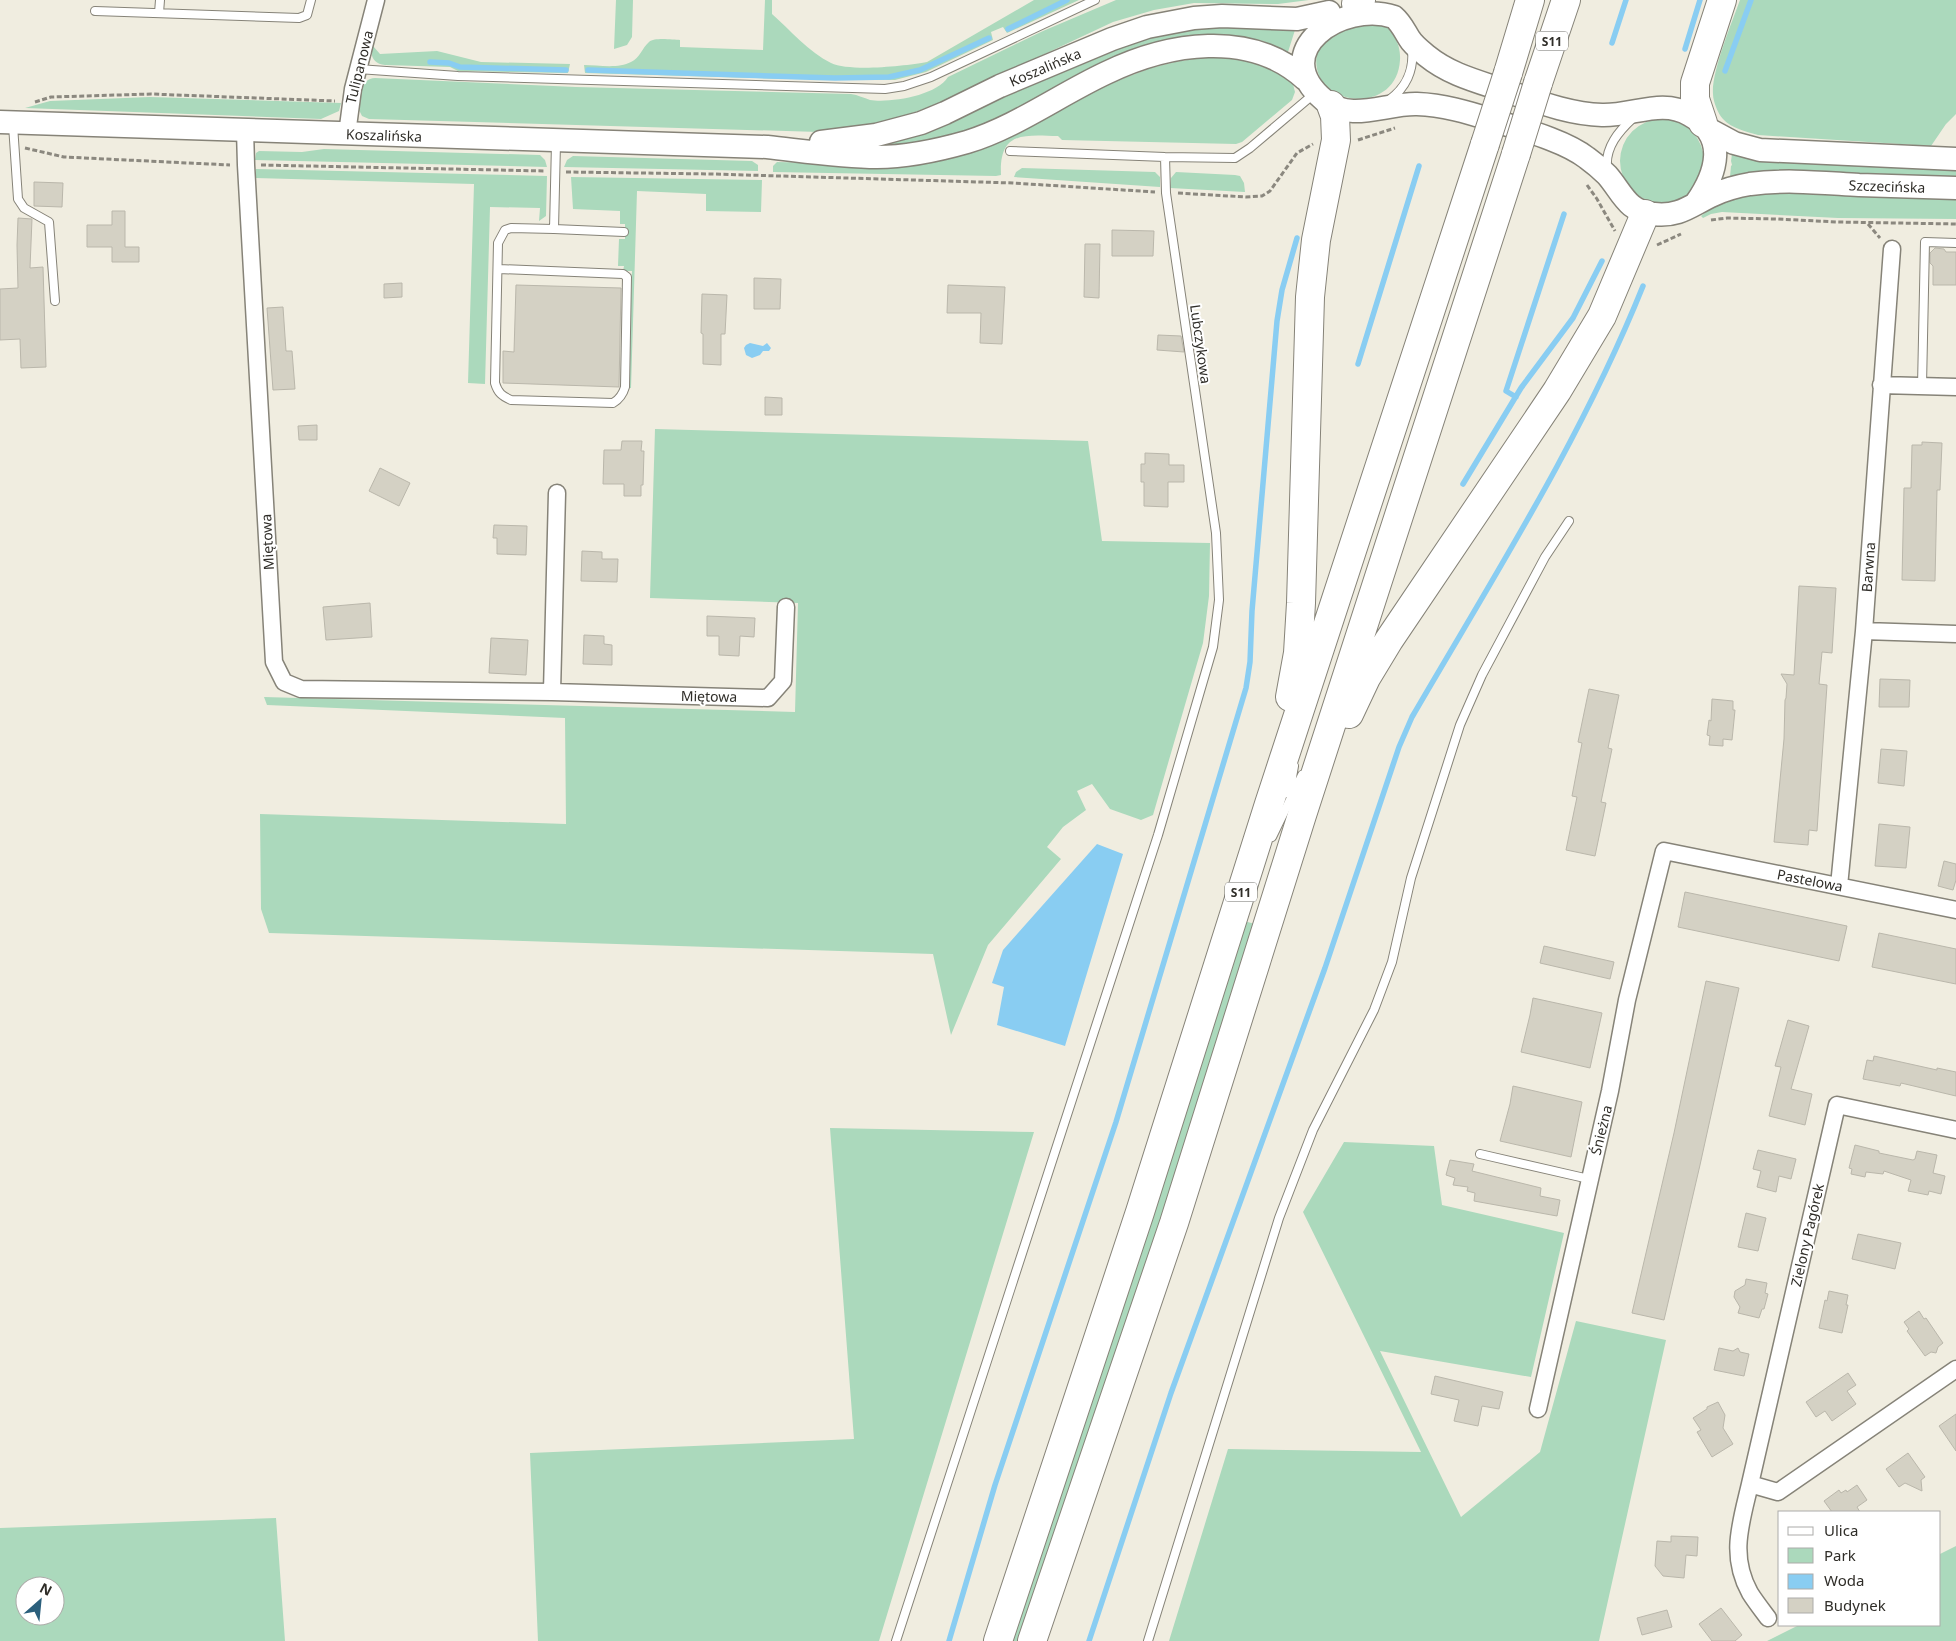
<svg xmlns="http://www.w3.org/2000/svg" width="1956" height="1641" font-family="'Noto Sans',sans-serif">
<rect width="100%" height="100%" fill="#f0ede0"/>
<path fill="#abd9bc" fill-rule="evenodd" d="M616 0H633L632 37 627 45 614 49Z
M765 0H772V14C790 30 809 52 831 63 850 72 905 66 927 62L1034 0H1079L1007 33 1003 27 991 32 993 40 926 72 895 80 788 79 585 73 584 65C598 65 618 69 631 62 640 58 642 48 649 42 655 37 673 40 680 40V47L763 50Z
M1116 0H1309L1278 4 1194 3 1154 10 1113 22 947 100 918 111 891 121 858 128 819 132 369 119 362 116 358 108C360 96 360 79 375 78L576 87 851 94C858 95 864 98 870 100 890 103 936 96 948 77L1043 31Z
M1740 0H1956V114L1946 124 1931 146 1758 135C1747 132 1731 128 1723 119 1718 114 1713 101 1713 94 1711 73 1732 22 1740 0Z
M1383 23C1394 33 1401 45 1400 60 1397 118 1307 107 1317 53 1318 44 1324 36 1328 28Z
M1214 27 1295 30 1288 52 1263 41 1244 37 1213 36 1104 62 971 134 878 149 874 143 1140 40 1192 28Z
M373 46 380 54 437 51 481 62 570 64 568 73 458 71 450 67 385 65C374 64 369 56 373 46Z
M1205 57 1242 58 1271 67 1293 84 1295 92 1292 100 1242 142 1236 144 1062 140 1058 136C1024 135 999 131 1001 175L996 176 773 172V166L777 162 862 164 1095 89 1151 68 1175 62Z
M150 97 341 103 339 111 321 119 25 108 50 101Z
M1620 161a42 42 0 1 1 84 0a42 42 0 1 1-84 0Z
M324 149 540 155 545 160 547 167 255 160 256 153 259 151 302 152Z
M1732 154 1758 161 1956 170V177L1788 170 1761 171 1730 177 1731 166 1732 165 1731 161Z
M573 156 752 161 758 165V171L564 167 567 160Z
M1022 168 1155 172 1160 177V187L1014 177 1016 172Z
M256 169 547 176 546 216 539 221 540 208 490 207 485 384 468 383 474 184 255 178Z
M1176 172 1235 175 1240 176 1244 183 1245 192 1170 188 1171 178Z
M571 177 762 180 761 212 706 211V194L637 191 631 388H628L632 271H623L624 266H618L619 239H625V224H620V211L573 209Z
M1785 192 1956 199V219L1838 218 1722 212 1711 214 1703 218 1701 216C1725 197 1755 193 1785 192Z
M655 429 1088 441 1102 541 1210 543 1209 596 1203 643 1153 815 1141 820 1110 809 1092 784 1077 791 1086 810 1063 827 1047 847 1061 859 988 945 951 1035 933 954 269 933 261 909 260 814 566 824 565 718 267 705 264 697 795 712 798 603 650 598Z
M1244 921 1255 924 1162 1218 1022 1641H1010Z
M830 1128 1034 1132 879 1641H538L530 1453 854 1439Z
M1344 1142 1434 1146 1442 1205 1564 1233 1531 1377 1380 1351 1461 1517 1540 1452 1576 1321 1666 1340 1599 1641H1169L1228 1449 1421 1452 1303 1212Z
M276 1518 285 1641H0V1528ZM25 1586H55V1616H25Z
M1956 1546V1641H1767L1799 1625H1940V1554Z"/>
<path fill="#89cdf2" d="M750 343 763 346 767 343 771 348 769 351H763L760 355 752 358 746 355 744 348 746 345Z
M1097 844 1123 854 1065 1046 997 1025 1004 987 992 983 1003 950Z"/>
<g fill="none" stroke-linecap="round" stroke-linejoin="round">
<path stroke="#89cdf2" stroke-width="5.5" d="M1008 29 1067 0
M1612 43 1626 0
M1685 49 1700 0
M430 62 449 63 460 67 566 70
M588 70 835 78 889 77 920 70 989 38
M1725 71 1751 0
M1358 364 1419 166
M1516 397 1506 391 1564 214
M1463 484 1521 388 1573 318 1602 261
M949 1641 995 1485 1116 1122 1246 688 1250 662 1252 611 1277 321 1282 290 1297 238
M1089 1641 1171 1393 1325 968 1399 747 1412 717C1494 576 1582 438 1643 286"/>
</g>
<path fill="#d4d1c4" stroke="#bab7ab" d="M34 182 63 183 62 207 34 206Z
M112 211H125V247H139V262H112V247H87V225H112Z
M18 218 32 219 30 268 43 267 46 367 21 368 20 339 0 340V289L18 288 17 245Z
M1112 230 1154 231 1153 256H1112Z
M1085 244H1100L1099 298 1084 297Z
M1935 248 1944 249 1946 252H1956V285H1933V266L1930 263V253Z
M754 278 781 279 780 309H754Z
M402 283V297L384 298V284Z
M516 285 621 288 619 387 503 383V351L514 352Z
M948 285 1005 287 1002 344 980 343 981 313H947Z
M702 294 727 295 725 334H721V365L703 364V334L701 333Z
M283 307 286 351H292L295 389 273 390 267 308Z
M1158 335 1181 336 1184 352 1157 350Z
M765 397 782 398V415H765Z
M317 425V440H299L298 426Z
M622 441H642L641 451H644L643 485H641V496H624V484H603L604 450H621Z
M1922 442 1942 443 1940 490H1937L1935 581 1902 580 1904 488H1911L1912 445H1922Z
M1145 453 1169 454V465H1184V482H1168V507L1144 506V482H1141V464H1145Z
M380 468 410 483 399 506 369 491Z
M494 525 527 526 526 555 497 554V538H493Z
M582 551 602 552V559H618L617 582 581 581Z
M1799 586 1836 588 1832 653 1822 652 1819 684 1827 685 1817 831 1809 830 1808 845 1774 842 1784 739 1785 700 1786 698 1787 684 1781 674 1794 675Z
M370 603 372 637 326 640 323 607Z
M707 616 755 618 754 637 740 636 739 656 719 655V636H707Z
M584 635 604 636V644L612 645V665L583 664Z
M491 638 528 640 526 675 489 673Z
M1880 679 1910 680 1909 707H1879Z
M1589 689 1619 695 1608 748 1612 749 1601 802 1606 803 1595 856 1566 850 1577 797 1572 796 1582 743 1578 742Z
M1712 699 1733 701V710H1735L1732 740 1723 739V746L1709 745 1710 736 1707 735 1709 720 1711 721Z
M1881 749 1907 751 1904 786 1878 783Z
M1879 824 1910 827 1906 868 1875 866Z
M1944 861 1956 864V880L1953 890 1938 886Z
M1685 892 1847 926 1839 961 1678 927Z
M1879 933 1956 949V984L1872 967Z
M1544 946 1614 962 1610 979 1540 963Z
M1706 981 1739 988 1700 1165 1664 1320 1632 1313 1674 1133Z
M1533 998 1602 1013 1590 1068 1521 1052 1530 1015Z
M1788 1020 1809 1026 1791 1089 1812 1094 1805 1125 1769 1116 1781 1067 1775 1066Z
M1874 1056 1937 1070V1068L1956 1072V1096L1901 1083 1900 1086 1863 1079 1867 1060 1873 1061Z
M1513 1086 1582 1102 1571 1157 1500 1141 1510 1104Z
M1855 1145 1879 1151V1153L1913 1160 1915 1159 1917 1151 1937 1155 1933 1173 1945 1176 1941 1194 1929 1191 1928 1195 1908 1191 1911 1180 1884 1171 1883 1174 1866 1172 1865 1177 1851 1174 1852 1169 1849 1168Z
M1758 1150 1796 1159 1791 1179 1779 1176 1776 1192 1757 1187 1761 1171 1753 1169Z
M1450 1160 1474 1164 1472 1171 1541 1188 1540 1196 1560 1200 1557 1216 1474 1201 1475 1193 1467 1191 1468 1187 1453 1185 1455 1178 1446 1175Z
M1746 1213 1766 1218 1758 1251 1738 1247Z
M1858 1234 1901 1243 1895 1269 1852 1259Z
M1746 1279 1767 1283 1765 1293 1768 1294 1764 1309H1762L1759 1318 1738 1313 1740 1307 1734 1297 1735 1291 1745 1285Z
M1829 1291 1848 1295 1846 1305H1848L1842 1333 1819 1328 1825 1300 1827 1301Z
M1919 1311 1924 1319 1926 1318 1943 1343 1938 1347 1936 1353 1931 1352 1925 1356 1907 1331 1909 1329 1904 1322Z
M1719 1348 1733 1351 1738 1348 1740 1352 1749 1354 1744 1376 1714 1370Z
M1848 1373 1856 1385 1847 1391 1856 1404 1832 1421 1825 1411 1816 1417 1806 1402Z
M1435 1376 1503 1392 1499 1409 1482 1406 1478 1426 1454 1421 1459 1400 1431 1394Z
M1718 1402 1725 1415 1723 1428 1733 1444 1712 1457 1697 1432 1701 1430 1693 1418 1707 1409V1407Z
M1956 1414V1451L1939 1426Z
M1908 1453 1925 1477 1921 1480 1922 1491 1905 1483 1899 1487 1886 1469Z
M1857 1485 1867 1500 1857 1507 1860 1512H1832L1824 1501 1839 1490 1841 1493 1846 1490 1847 1492Z
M1671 1536 1698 1537 1697 1556 1686 1555 1684 1578 1663 1576 1655 1566 1657 1541 1671 1542Z
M1721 1608 1742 1635 1735 1641H1712L1699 1624Z
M1667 1610 1672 1627 1642 1635 1637 1618Z"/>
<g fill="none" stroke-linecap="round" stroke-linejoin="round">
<g stroke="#868378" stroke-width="10">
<path id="service" d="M95 11 299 18 307 15 311 0
M159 13 160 0
M358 69 458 76 885 89 904 86 931 77 1095 0
M1389 100C1406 88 1414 70 1412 50
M13 125 18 199 24 208 49 222 55 301
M1010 151 1165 157 1235 158 1250 148 1315 93
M1607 168C1605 147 1619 131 1633 118
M554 229 624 232
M499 269 623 274 627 277 625 387C623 394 620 399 613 403L511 400C502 396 498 393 495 383L498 243 505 230 511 228 554 229 556 143
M1922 386 1925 242 1956 243
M1289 794 1294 766
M1272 837 1302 775
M1480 1154 1589 1179
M896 1641 1158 835 1213 647 1219 600 1216 533 1166 193 1165 157
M1148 1641 1279 1218 1313 1130 1374 1010 1392 962 1411 878 1460 725 1482 675 1545 557 1569 521"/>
</g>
<g stroke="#868378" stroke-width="19">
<path id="minor" d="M245 130 246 165 274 662 284 682 301 689 552 692 557 493
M347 134 353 89 376 0
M1881 385 1956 387
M1864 631 1956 634
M552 692 768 698 783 681 786 607
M1839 886 1864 631 1892 249
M1956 1130 1837 1105 1750 1484 1778 1492 1956 1369
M1538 1409 1610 1091 1627 1000 1664 851 1956 910
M1750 1484C1741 1523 1729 1555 1750 1593 1755 1601 1762 1610 1768 1618"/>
</g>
<g stroke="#868378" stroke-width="25">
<path id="secondary" d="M0 122 767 147C803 151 841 157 877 157 906 157 939 150 967 142 1016 127 1059 95 1106 73 1168 43 1250 29 1305 79
M1708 129 1734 143 1760 150 1956 159
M821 142 876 135 921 123 945 113 1000 86 1112 39 1147 27 1194 18 1222 16 1297 19 1329 12
M1696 203C1717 173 1728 136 1690 115 1662 98 1633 116 1602 115 1568 114 1536 101 1503 90 1476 81 1449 74 1427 56 1421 51 1413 45 1409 38 1404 30 1401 23 1394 17 1342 0 1266 51 1324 100 1351 123 1385 103 1417 104 1443 105 1467 112 1492 120 1520 129 1564 140 1587 158 1594 163 1601 169 1607 175 1622 192 1627 212 1654 214 1680 217 1691 205 1713 195 1724 190 1738 186 1750 184 1787 179 1823 183 1859 185 1892 186 1924 187 1956 188"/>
</g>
<g stroke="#868378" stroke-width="30">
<path id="motorway" d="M1356 4 1361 0
M1508 73 1530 0
M1538 83 1566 0
M1703 123 1695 99V83L1722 0
M1290 697 1298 653 1301 603 1310 297 1316 240 1336 140 1335 116 1331 105
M1349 714 1366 678 1389 640 1557 391 1602 316 1645 214
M998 1641 1140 1212 1269 804 1485 144
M1032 1641 1174 1223 1302 815 1516 154"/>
</g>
<path stroke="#8b887f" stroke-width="3" stroke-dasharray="5 2.5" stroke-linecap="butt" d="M35 102 51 97 151 94 335 101
M1358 140 1395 128
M25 148 64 157 230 165
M261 165 545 171
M566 172 713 174 1013 183 1155 192
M1587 185 1597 199 1615 231
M1178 193 1246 197 1262 196 1270 191 1297 153 1313 144
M1711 220 1727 218 1776 219 1837 222 1956 224
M1868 224 1880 238
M1657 245 1681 234"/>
<use href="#service" stroke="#fff" stroke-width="8"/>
<use href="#minor" stroke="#fff" stroke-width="16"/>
<use href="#secondary" stroke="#fff" stroke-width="22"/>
<use href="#motorway" stroke="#fff" stroke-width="28"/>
<g stroke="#868378" stroke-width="30" stroke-linecap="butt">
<path id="motorway-bridge" d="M1485 144 1508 73
M1516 154 1538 83"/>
</g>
<use href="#motorway-bridge" stroke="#fff" stroke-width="28"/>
</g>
<g text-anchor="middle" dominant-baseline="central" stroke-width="4" stroke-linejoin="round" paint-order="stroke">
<g fill="#fff" stroke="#6d6c68" stroke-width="1">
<rect x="1536" y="31.5" width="32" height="19" rx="4"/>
<rect x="1225" y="882.5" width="32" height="19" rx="4"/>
</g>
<g font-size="12" font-weight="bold" fill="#2f2d28">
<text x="1552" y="41">S11</text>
<text x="1241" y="892">S11</text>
</g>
<g font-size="14" fill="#2f2d28" stroke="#fff">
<text transform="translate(359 67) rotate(-76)">Tulipanowa</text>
<text transform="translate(1045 67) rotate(-23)">Koszalińska</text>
<text transform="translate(384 135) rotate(2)">Koszalińska</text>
<text transform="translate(1887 186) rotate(2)">Szczecińska</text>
<text transform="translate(1201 344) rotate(82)">Lubczykowa</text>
<text transform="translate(267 542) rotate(-93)">Miętowa</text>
<text transform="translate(1868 567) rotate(-86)">Barwna</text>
<text transform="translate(709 696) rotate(1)">Miętowa</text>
<text transform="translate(1810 880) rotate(11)">Pastelowa</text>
<text transform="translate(1601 1130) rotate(-76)">Śnieżna</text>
<text transform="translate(1807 1235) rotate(-77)">Zielony Pagórek</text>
</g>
</g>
<rect x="1778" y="1511" width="162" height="115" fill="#ffffff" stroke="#acaba9"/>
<rect x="1788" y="1527" width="25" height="8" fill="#ffffff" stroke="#acaba9"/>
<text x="1824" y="1536" font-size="15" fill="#2f2d28">Ulica</text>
<rect x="1788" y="1548" width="25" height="15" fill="#abd9bc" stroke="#acaba9"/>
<text x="1824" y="1561" font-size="15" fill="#2f2d28">Park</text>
<rect x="1788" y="1574" width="25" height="15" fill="#89cdf2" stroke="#acaba9"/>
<text x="1824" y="1586" font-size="15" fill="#2f2d28">Woda</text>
<rect x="1788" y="1598" width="25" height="15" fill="#d4d1c4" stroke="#acaba9"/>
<text x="1824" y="1611" font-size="15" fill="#2f2d28">Budynek</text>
<g transform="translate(40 1601) rotate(27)"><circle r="24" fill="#ffffff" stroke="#acaba9"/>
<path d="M0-4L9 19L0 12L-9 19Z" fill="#2b5f7c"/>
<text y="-8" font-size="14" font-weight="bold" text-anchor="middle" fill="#2f2d28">N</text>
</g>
</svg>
